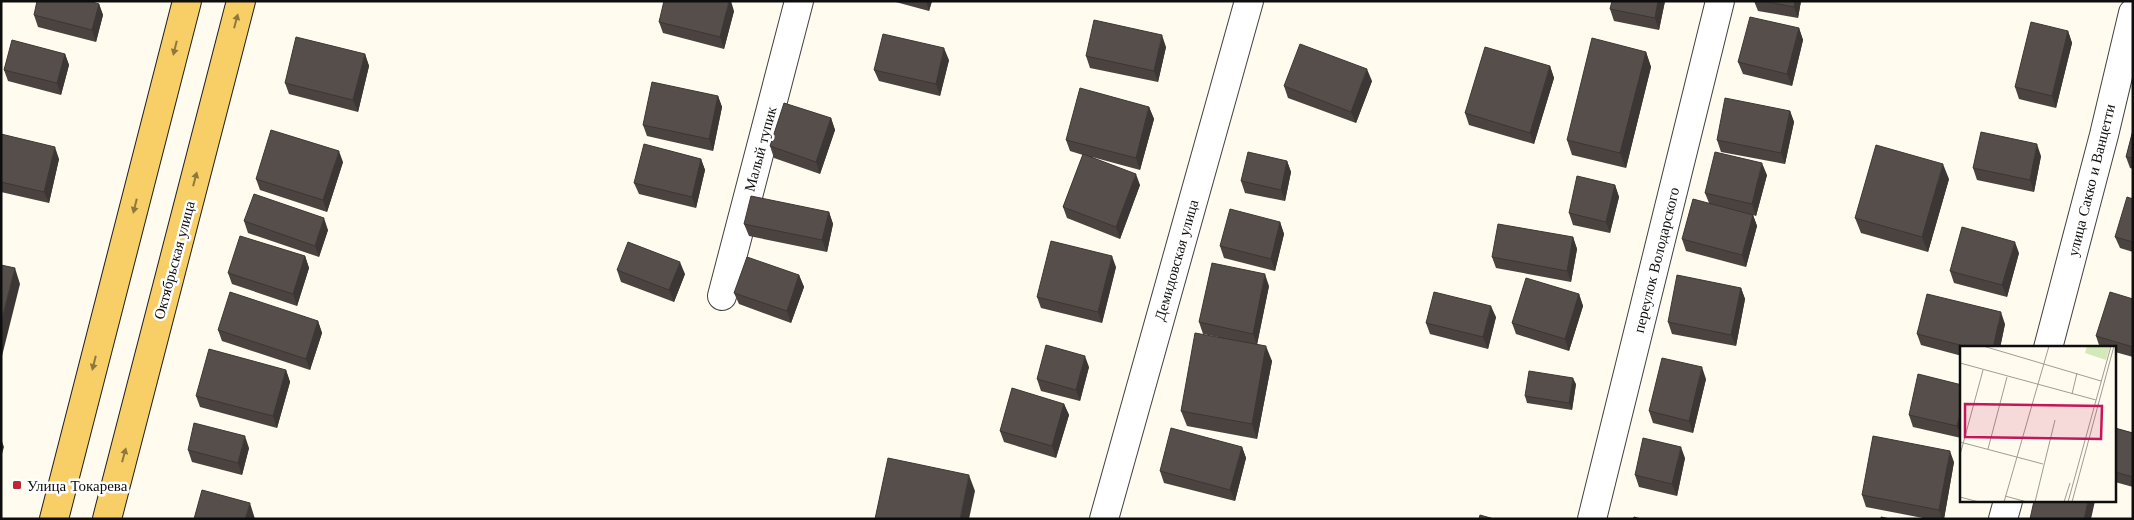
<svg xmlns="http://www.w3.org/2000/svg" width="2134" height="520" font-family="'Libre Baskerville',serif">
<rect width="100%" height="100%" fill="#fffbef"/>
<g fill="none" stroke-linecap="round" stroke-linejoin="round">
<g stroke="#414141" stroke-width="30">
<path id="minor" d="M722 296 799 1
M2048 348 2104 135 2133 13
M1104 519 1249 1
M1592 519 1720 1
M2003 519 2008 501"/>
</g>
<g stroke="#1f1f1f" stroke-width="30">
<path id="major" d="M54 519 187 1
M107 519 241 1"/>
</g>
<use href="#minor" stroke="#fff" stroke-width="28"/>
<use href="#major" stroke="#f8ce66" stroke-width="28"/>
</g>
<path fill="#4a4340" d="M892 1H932L929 11Z
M1665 1 1659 30 1614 21 1610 9Z
M1754 1H1801L1798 18 1758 11Z
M99 4 103 15 96 42 38 27 34 15Z
M734 11 724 49 663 33 659 22Z
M1799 28 1803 40 1792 86 1743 74 1738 62Z
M2068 31 2072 43 2056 108 2019 99 2015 87Z
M1166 47 1158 82 1090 68 1086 56Z
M1646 52 1651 67 1626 168 1572 155 1567 140Z
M65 54 69 65 61 95 8 81 4 70Z
M365 54 369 66 358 112 289 94 285 83Z
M949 60 940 96 879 81 874 70Z
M1550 66 1554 78 1534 144 1469 125 1465 113Z
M1372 81 1356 123 1288 98 1284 86Z
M718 96 722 107 713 151 647 136 643 125Z
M1149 107 1154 119 1140 170 1092 157 1140 185 1120 239 1067 218 1063 207 1083 155 1070 151 1066 140Z
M1790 111 1794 122 1785 164 1721 152 1717 140Z
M831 118 835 130 820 174 774 158 770 146Z
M2133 130V169L2130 168 2126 157Z
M1 134 59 159 49 203 1 192Z
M2041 156 2034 192 1977 180 1973 168Z
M701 159 705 170 696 208 639 194 634 183Z
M1287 161 1291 172 1285 201 1245 193 1241 181Z
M343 162 327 212 260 190 256 179Z
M1767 175 1756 216 1753 215 1757 226 1746 267 1686 251 1682 239 1709 203 1705 193Z
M1949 179 1928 252 1861 233 1855 218Z
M1615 185 1619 197 1610 233 1573 225 1569 213Z
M2133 199V252L2120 248 2115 237Z
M829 212 833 224 827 252 749 236 744 224Z
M244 221 328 230 319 257 248 233Z
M1280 222 1284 234 1275 271 1224 258 1220 246Z
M1573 237 1577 249 1571 282 1496 268 1492 257Z
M2019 253 2007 297 1954 283 1950 271Z
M305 256 309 268 297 306 232 284 228 273Z
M1116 267 1102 323 1041 308 1037 297Z
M617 270 685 274 674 302 621 282Z
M799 275 804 287 791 323 739 304 734 293Z
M1269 286 1257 344 1272 361 1257 439 1187 426 1181 411 1218 337 1203 334 1199 322Z
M1741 288 1745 299 1736 346 1672 334 1668 322Z
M1579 294 1583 306 1569 351 1516 334 1512 323Z
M2133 299V357L2115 352V348H2100L2096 336Z
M1496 317 1488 349 1430 334 1426 323Z
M318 321 322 333 310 370 222 341 218 330Z
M2005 324 2000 348H1962V356L1921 345 1917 334Z
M1089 367 1080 401 1041 391 1037 379Z
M286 370 290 382 277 428 200 407 196 396Z
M1706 379 1693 433 1653 423 1649 411Z
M1576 384 1572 410 1527 403 1525 396Z
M1962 385 1961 438 1913 427 1909 415Z
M1064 404 1069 415 1056 458 1004 442 1000 431Z
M2115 428 2133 433V487L2115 482Z
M1242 447 1246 458 1235 501 1164 483 1160 471Z
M249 448 242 475 192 462 188 450Z
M1685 458 1677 496 1639 487 1635 475Z
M1954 462 1944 519H1928L1866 507 1862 495Z"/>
<path fill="#3c3734" d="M729 1H731L734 11 724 49 720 37Z
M926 1H932L929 11Z
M1658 1H1665L1659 30 1655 18Z
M1795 1H1801L1798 18 1794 7Z
M99 4 103 15 96 42 92 30Z
M1799 28 1803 40 1792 86 1787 74Z
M2068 31 2072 43 2056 108 2052 96Z
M1162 35 1166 47 1158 82 1154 71Z
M944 48 949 60 940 96 936 84Z
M1646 52 1651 67 1626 168 1620 153Z
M65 54 69 65 61 95 57 83Z
M365 54 369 66 358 112 353 100Z
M1550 66 1554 78 1534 144 1530 133Z
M1367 69 1372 81 1356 123 1351 112Z
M718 96 722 107 713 151 709 139Z
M1149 107 1154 119 1140 170 1136 158Z
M1790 111 1794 122 1785 164 1781 153Z
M831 118 835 130 820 174 816 162Z
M2037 144 2041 156 2034 192 2030 180Z
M55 147 59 159 49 203 44 192Z
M339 151 343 162 327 212 323 200Z
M701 159 705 170 696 208 692 197Z
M1287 161 1291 172 1285 201 1281 190Z
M1762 163 1767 175 1756 216 1752 204Z
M1943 164 1949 179 1928 252 1922 237Z
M1136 174 1140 185 1120 239 1116 227Z
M1615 185 1619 197 1610 233 1606 222Z
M829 212 833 224 827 252 822 240Z
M1753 215 1757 226 1746 267 1742 255Z
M324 218 328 230 319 257 315 246Z
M1280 222 1284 234 1275 271 1271 259Z
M1573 237 1577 249 1571 282 1567 271Z
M2015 242 2019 253 2007 297 2002 285Z
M305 256 309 268 297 306 293 294Z
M1112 256 1116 267 1102 323 1098 312Z
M680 262 685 274 674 302 669 290Z
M15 268 20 284 1 360V322Z
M1265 274 1269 286 1257 345 1253 334Z
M799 275 804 287 791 323 787 311Z
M1741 288 1745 299 1736 346 1731 335Z
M1579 294 1583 306 1569 351 1565 339Z
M1491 306 1496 317 1488 349 1483 337Z
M2001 312 2005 324 2000 348H1993Z
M318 321 322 333 310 370 306 359Z
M1266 346 1272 361 1257 439 1252 424Z
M1085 356 1089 367 1080 401 1076 390Z
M1702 367 1706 379 1693 433 1689 421Z
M286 370 290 382 277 428 273 416Z
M1573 378 1576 384 1572 410 1569 403Z
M1064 404 1069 415 1056 458 1052 446Z
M1962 406V436L1961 438 1957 426Z
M245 436 249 448 242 475 238 463Z
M1 439 4 447 1 457Z
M1242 447 1246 458 1235 501 1230 490Z
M1681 447 1685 458 1677 496 1672 484Z
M1950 451 1954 462 1944 519H1942L1939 510Z
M969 475 975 491 969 519H960Z
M2088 501H2095L2091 519H2084Z
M250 503 255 519H245Z"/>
<path fill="#564e4a" stroke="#3c3734" d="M37 1H89L99 4 92 30 34 15Z
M664 1H729L720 37 659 22Z
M1612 1H1658L1655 18 1610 9Z
M1762 1H1795L1794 7Z
M1750 17 1799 28 1787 74 1738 62Z
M1094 20 1162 35 1154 71 1086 56Z
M2031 22 2068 31 2052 96 2015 87Z
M883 34 944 48 936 84 874 70Z
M296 37 365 54 353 100 285 83Z
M1592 38 1646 52 1620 153 1567 140Z
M12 40 65 54 57 83 4 70Z
M1300 44 1367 69 1351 112 1284 86Z
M1485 47 1550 66 1530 133 1465 113Z
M652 82 718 96 709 139 643 125Z
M1080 88 1149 107 1136 158 1066 140Z
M1725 98 1790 111 1781 153 1717 140Z
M784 103 831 118 816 162 770 146Z
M271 130 339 151 323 200 256 179Z
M2133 130V158L2126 157Z
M1981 132 2037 144 2030 180 1973 168Z
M1 134 55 147 44 192 1 182Z
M644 144 701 159 692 197 634 183Z
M1876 145 1943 164 1922 237 1855 218Z
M1248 152 1287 161 1281 190 1241 181Z
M1715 152 1762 163 1752 204 1705 193Z
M1083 154 1136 174 1116 227 1063 207Z
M1577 176 1615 185 1606 222 1569 213Z
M254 194 324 218 315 246 244 221Z
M751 196 829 212 822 240 744 224Z
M2127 197 2133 199V242L2115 237Z
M1693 199 1753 215 1742 255 1682 239Z
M1230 209 1280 222 1271 259 1220 246Z
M1498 224 1573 237 1567 271 1492 257Z
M1962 227 2015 242 2002 285 1950 271Z
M240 236 305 256 293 294 228 273Z
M1051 241 1112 256 1098 312 1037 297Z
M628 242 680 262 669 290 617 270Z
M747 257 799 275 787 311 734 293Z
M1212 263 1265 274 1253 334 1199 322Z
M1 265 15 268 1 322Z
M1677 275 1741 288 1731 335 1668 322Z
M1526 278 1579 294 1565 339 1512 323Z
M230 292 318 321 306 359 218 330Z
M1434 292 1491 306 1483 337 1426 323Z
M2110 292 2133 299V347L2096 336Z
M1927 294 2001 312 1993 348H1972L1917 334Z
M1195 333 1266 346 1252 424 1181 411Z
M1046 345 1085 356 1076 390 1037 379Z
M209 349 286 370 273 416 196 396Z
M1662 358 1702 367 1689 421 1649 411Z
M1529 371 1573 378 1569 403 1525 396Z
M1918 374 1962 385V406L1957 426 1909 415Z
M1012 388 1064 404 1052 446 1000 431Z
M194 423 245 436 238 463 188 450Z
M1171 428 1242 447 1230 490 1160 471Z
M2115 428 2133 433V477L2115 472Z
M1873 436 1950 451 1939 510 1862 495Z
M1643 438 1681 447 1672 484 1635 475Z
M888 458 969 475 960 519H875Z
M202 490 250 503 245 519H194Z
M2034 501H2088L2084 519H2030Z
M1480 515 1494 519H1479Z
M1634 517 1641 519H1633Z
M1881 517 1890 519H1881Z"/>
<defs><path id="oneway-solid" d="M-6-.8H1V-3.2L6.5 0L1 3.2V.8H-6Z" transform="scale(1.25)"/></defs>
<g fill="#8f783e">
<use href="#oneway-solid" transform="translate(236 21) rotate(-75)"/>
<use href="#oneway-solid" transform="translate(175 48) rotate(104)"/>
<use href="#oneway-solid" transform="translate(195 179) rotate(-75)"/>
<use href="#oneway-solid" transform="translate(135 206) rotate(104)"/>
<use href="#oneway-solid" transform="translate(94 363) rotate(104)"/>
<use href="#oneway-solid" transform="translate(124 455) rotate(-75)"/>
</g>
<rect fill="#bd2634" stroke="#fff" stroke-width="2" x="12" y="480" width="10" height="10" rx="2.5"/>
<g text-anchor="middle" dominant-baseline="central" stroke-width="5" stroke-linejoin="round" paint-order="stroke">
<g font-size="15" fill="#0e0e0e" stroke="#fff">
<text transform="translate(760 149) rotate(-75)">Малый тупик</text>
<text transform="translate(2091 180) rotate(-76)">улица Сакко и Ванцетти</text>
<text transform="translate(174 260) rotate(-75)">Октябрьская улица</text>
<text transform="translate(1176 260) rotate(-74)">Демидовская улица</text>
<text transform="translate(1656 260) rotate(-76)">переулок Володарского</text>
</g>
<g font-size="15" fill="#0e0e0e" stroke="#fff" text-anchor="start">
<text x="27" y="485">Улица Токарева</text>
</g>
</g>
<g transform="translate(1960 346)">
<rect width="156" height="156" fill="#fffbef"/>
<path d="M127 0H150L146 14 125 7Z" fill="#d4e9b8"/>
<path fill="none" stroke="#9f9c95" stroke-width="1" d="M23 0 141 35M0 17 136 54M112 48 117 27M0 96 83 118M28 103 47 31M0 109 23 24M45 150 67 156M0 151 19 156M44 156 89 0M75 156 95 74M104 156 110 137M108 156 151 0M112 156 154 0"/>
<path fill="#c2185b" fill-opacity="0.15" stroke="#c2185b" stroke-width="2.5" d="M5 58 142 60 141 93 5 91Z"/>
<rect width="156" height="156" fill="none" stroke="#0e0e0e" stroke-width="2.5"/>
</g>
<rect width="2134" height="520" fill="none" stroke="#0e0e0e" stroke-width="5"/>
</svg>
